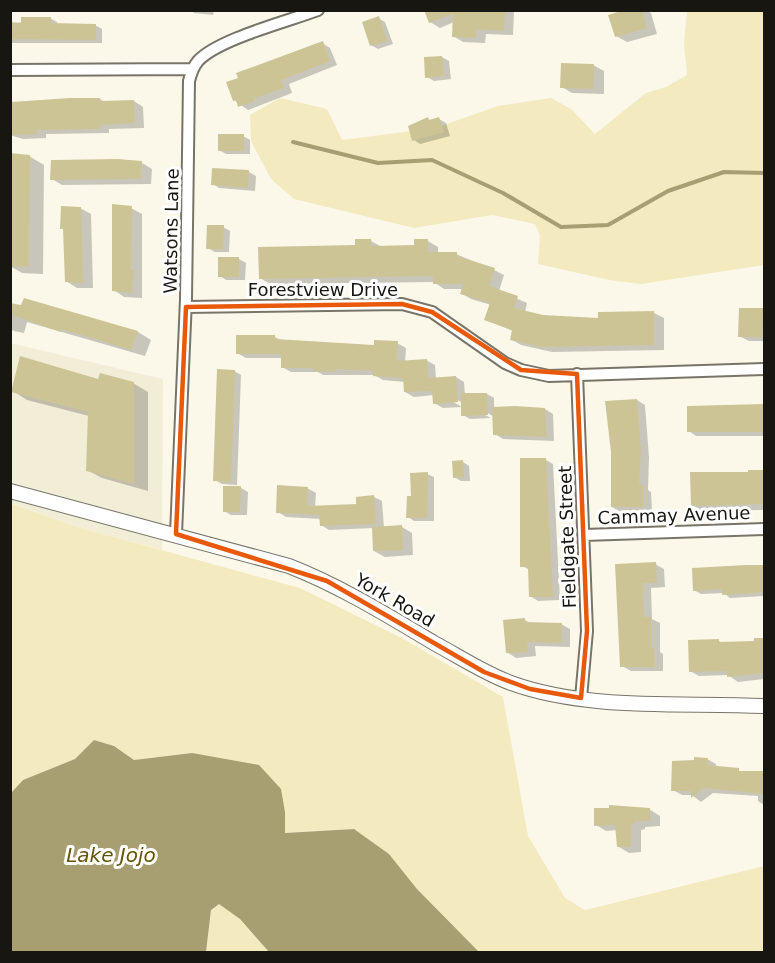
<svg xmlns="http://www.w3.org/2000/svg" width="775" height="963" font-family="'DejaVu Sans',sans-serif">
<rect width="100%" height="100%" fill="#fbf8ea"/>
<path fill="#f2edd7" d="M10 343 163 379 162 550 77 527 11 503Z"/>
<path fill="#f3eabf" d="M687 11H764V265L641 284 609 280 538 264 540 235 535 224 492 215 414 228 294 199 271 179 251 141 250 115 280 98 327 109 342 140 435 128 498 106 551 98 571 109 595 134 646 93 666 87 687 75 684 44Z
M10 503 77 527 300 588 402 638 503 697 528 836 565 898 585 910 764 866V952H479L417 889 389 854 354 829 285 833V812L192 753 134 760 114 746 94 740 75 759 23 780 11 793Z
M219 903 240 919 269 952H206L211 910Z"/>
<path fill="#a79e72" d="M94 740 114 746 134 760 192 753 259 765 281 789 285 812V833L354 829 389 854 417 889 479 952H269L240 919 219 904 211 910 206 952H11V793L23 780 75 759Z"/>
<path fill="#0003" d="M190 10H214L213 15 194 13Z
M426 10H514L513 35 486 34 485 43 463 42 453 36 454 22 440 28 430 22Z
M630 10H646L651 13 657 34 627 42 616 36Z
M50 18 57 22V25H95L102 29V43H10V24Z
M378 18 385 22 393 44 378 49 371 45Z
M322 43 330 48 337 65 289 84 292 93 248 110 234 100Z
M442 57 449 61 451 79 434 81 427 77Z
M593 65 604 71V94L572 93 562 87Z
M100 99 106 103 134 101 143 107 144 128 109 129V133L46 134V138L23 139 10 135V104Z
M428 119 432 121 439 119 446 123 450 136 420 144 414 140Z
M243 136 250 140V154H226L219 150Z
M10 155 29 156 44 165 43 274 22 273 10 266Z
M142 163 152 169 151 184 62 185 52 179Z
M214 170 249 172 256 176 255 191 219 188 213 184Z
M80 208 91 214 93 288H77L66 281 64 230 62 228Z
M131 208 142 214V298L124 297 114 290Z
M223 227 230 231 229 252H215L208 248Z
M371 241 382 247H415L428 241 438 247V253L456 254 494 270 504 275 499 291 527 303 525 312 543 316 600 319 599 313H654L664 318V350L552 352 521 345 511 339 513 331 486 320 491 305 471 299 461 293 463 289H444L434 282 270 284 260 278Z
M239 259 246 263 245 280H226L220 276Z
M25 299 138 332 151 340 145 356 27 322 24 333 14 331 10 329V304L22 307Z
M740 309 764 310V341H749L739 336Z
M275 337 282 341 376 346 397 343 406 348 405 362 426 360 435 365 436 379 456 377 464 382 465 395 487 394 494 398V409H545L553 414 554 441 503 439 495 434 494 417 483 410 481 413 491 418 470 419 463 415V403L452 397 450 400 462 407 443 408 434 403V395L414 397 405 392V382L383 380 374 375H323L318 372H291L282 367V358H246L237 353Z
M234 371 241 375 237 485 222 484 215 480Z
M99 381 133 383 148 392V491L102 478 87 470 89 416 27 400 13 391Z
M637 400 645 405 649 457 648 490 651 492 652 511 621 512 612 507Z
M764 407V436H696L689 431Z
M546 460 553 464 560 600 538 601 530 596V570L522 566Z
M463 462 469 466 470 481H461L454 477Z
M764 472V510L702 511 692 505V473Z
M427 474 434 477V521H414L408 517 412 498Z
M241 488 248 492 247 515H231L224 511Z
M307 488 316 493 315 507 357 506 374 497 382 501 384 528 402 527 412 533 413 555 385 557 374 551 373 528 329 530 321 525V519L286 517 278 512Z
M655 564 664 569 665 587 651 588 652 619 660 623V652L663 654V671H631L622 666 616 565Z
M764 567V596L730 598 724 593 701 594 694 590Z
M525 620 531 624H561L570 629V647L535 646 536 656 516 658 507 652Z
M764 640V679L738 682 728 675 699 676 690 671 719 641 723 644Z
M707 759 716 764V767L744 772H764V805L758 801V796L713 793 701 802 692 795H682L673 790Z
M649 809 660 816V826L645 827V829L641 830V852L629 853 619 847 617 830 606 831 596 825Z"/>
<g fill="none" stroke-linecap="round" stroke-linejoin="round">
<path stroke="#a79e72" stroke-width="4" d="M293 142 378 163 432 160 503 193 561 227 608 225 668 191 724 172 764 173"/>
</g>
<path fill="#cdc496" d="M424 10H505L504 31 476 29V38L452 37 453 14 429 23Z
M624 10H642L647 28 615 37 608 15Z
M379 16 387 41 370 46 362 22Z
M21 17H51V23L96 24V40L10 39V22L21 23Z
M323 41 330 61 281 80 284 88 255 98 254 101 238 107 236 100 233 101 226 82 238 78 236 73Z
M442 56 444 76 425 78 424 57Z
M561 63 594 64 593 89 560 88Z
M70 98H100V101L134 100 135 123 100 125V129L37 130V134L12 135 11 102Z
M428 117 429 120 439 117 444 132 412 141 408 126Z
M218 134H244V151H218Z
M10 153 30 155 29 267 10 266Z
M118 159 142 161 141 179 50 180 51 160Z
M212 168 249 170 248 188 211 185Z
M112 204 132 206 131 270H134L132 293 112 291Z
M61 206 81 207 83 283 65 282 63 229H60Z
M207 225H224L223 249H206Z
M355 239H371L372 246 414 245V239H428V252H457V256L495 268 489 286 518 296 514 308 543 315 598 318V312L654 311V345L541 347 510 340 512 330 484 320 490 303 460 294 463 284H433V276L259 279 258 247 355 245Z
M218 257H239V277H218Z
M24 298 138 331 131 350 62 329 61 332 40 325 10 314V303L21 305Z
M739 308H763L762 337H738Z
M236 335H275V339L374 345V340L398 341 397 361 427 359 428 378 456 376 458 402 433 404 432 391 404 392 403 378 373 376V371L335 369V372L313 371V368H281V354H236Z
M20 356 98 379 100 373 134 382V484L86 471 88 412 11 392Z
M217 369 235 370 231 482 213 481Z
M461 393H487L488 415 461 416Z
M637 399 641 451 639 485H643V507H611V452L605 401Z
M765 404V432H687V406Z
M515 406 545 408 546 437 493 435 492 407Z
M520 458H546L553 597H529L528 567H520Z
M463 460 464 477 453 478 452 461Z
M748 470H765V504L691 506 690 472H748Z
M428 472 427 518H406L407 496H411L410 473Z
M277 485 308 487 307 506 356 504V497L374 495 376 524 320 526 319 515 276 513Z
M223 486H241L240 512H223Z
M402 525 403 550 373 551 372 527Z
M656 562 657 583H643L644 617H651V648H654L655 667H620L615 564Z
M746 565H765V592L722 595V589L693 591 692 568Z
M525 618V622L562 623 561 643 527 642 528 652 506 653 503 620Z
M754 638H765V673L727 677V671L689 672 688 640 719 639V642L754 641Z
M694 757 708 758 707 765 739 768V771H765V794L703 788 691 798V791H671L672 761 694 760Z
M609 805 650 808V821H635V824H631V847H617L615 825 594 826V808H609Z"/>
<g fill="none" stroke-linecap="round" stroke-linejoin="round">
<g stroke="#787568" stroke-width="14">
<path id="street" d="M10 70 192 69
M186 307 402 304 432 312 505 363 521 370 549 376 764 369
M577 374 587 631 581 698
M176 534 186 299 189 81C191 73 193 67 198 61 218 39 289 21 318 10
M584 535 764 529"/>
</g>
<g stroke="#787568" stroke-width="16">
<path id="secondary" d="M10 491 289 566C340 586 387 615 434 643 460 657 484 673 511 683 588 711 683 702 764 706"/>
</g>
<use href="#street" stroke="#fff" stroke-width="10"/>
<use href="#secondary" stroke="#fff" stroke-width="14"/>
</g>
<path fill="none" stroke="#e8590c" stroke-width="4.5" stroke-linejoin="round" d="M402 304 432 312 521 370 577 374 587 631 581 698 530 689 484 672 327 581 176 534 186 307Z"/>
<g text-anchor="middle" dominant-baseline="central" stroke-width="6" stroke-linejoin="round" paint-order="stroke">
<g font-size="18" fill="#171611" stroke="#fff">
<text transform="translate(171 231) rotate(-89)">Watsons Lane</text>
<text x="323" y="289">Forestview Drive</text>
<text transform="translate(674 515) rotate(-2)">Cammay Avenue</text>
<text transform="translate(567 537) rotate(-92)">Fieldgate Street</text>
<text transform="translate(395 600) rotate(30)">York Road</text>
</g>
<g font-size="20" font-style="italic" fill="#645606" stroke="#fff">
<text x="111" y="855">Lake Jojo</text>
</g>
</g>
<rect width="775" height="963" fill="none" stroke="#171611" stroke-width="24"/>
</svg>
